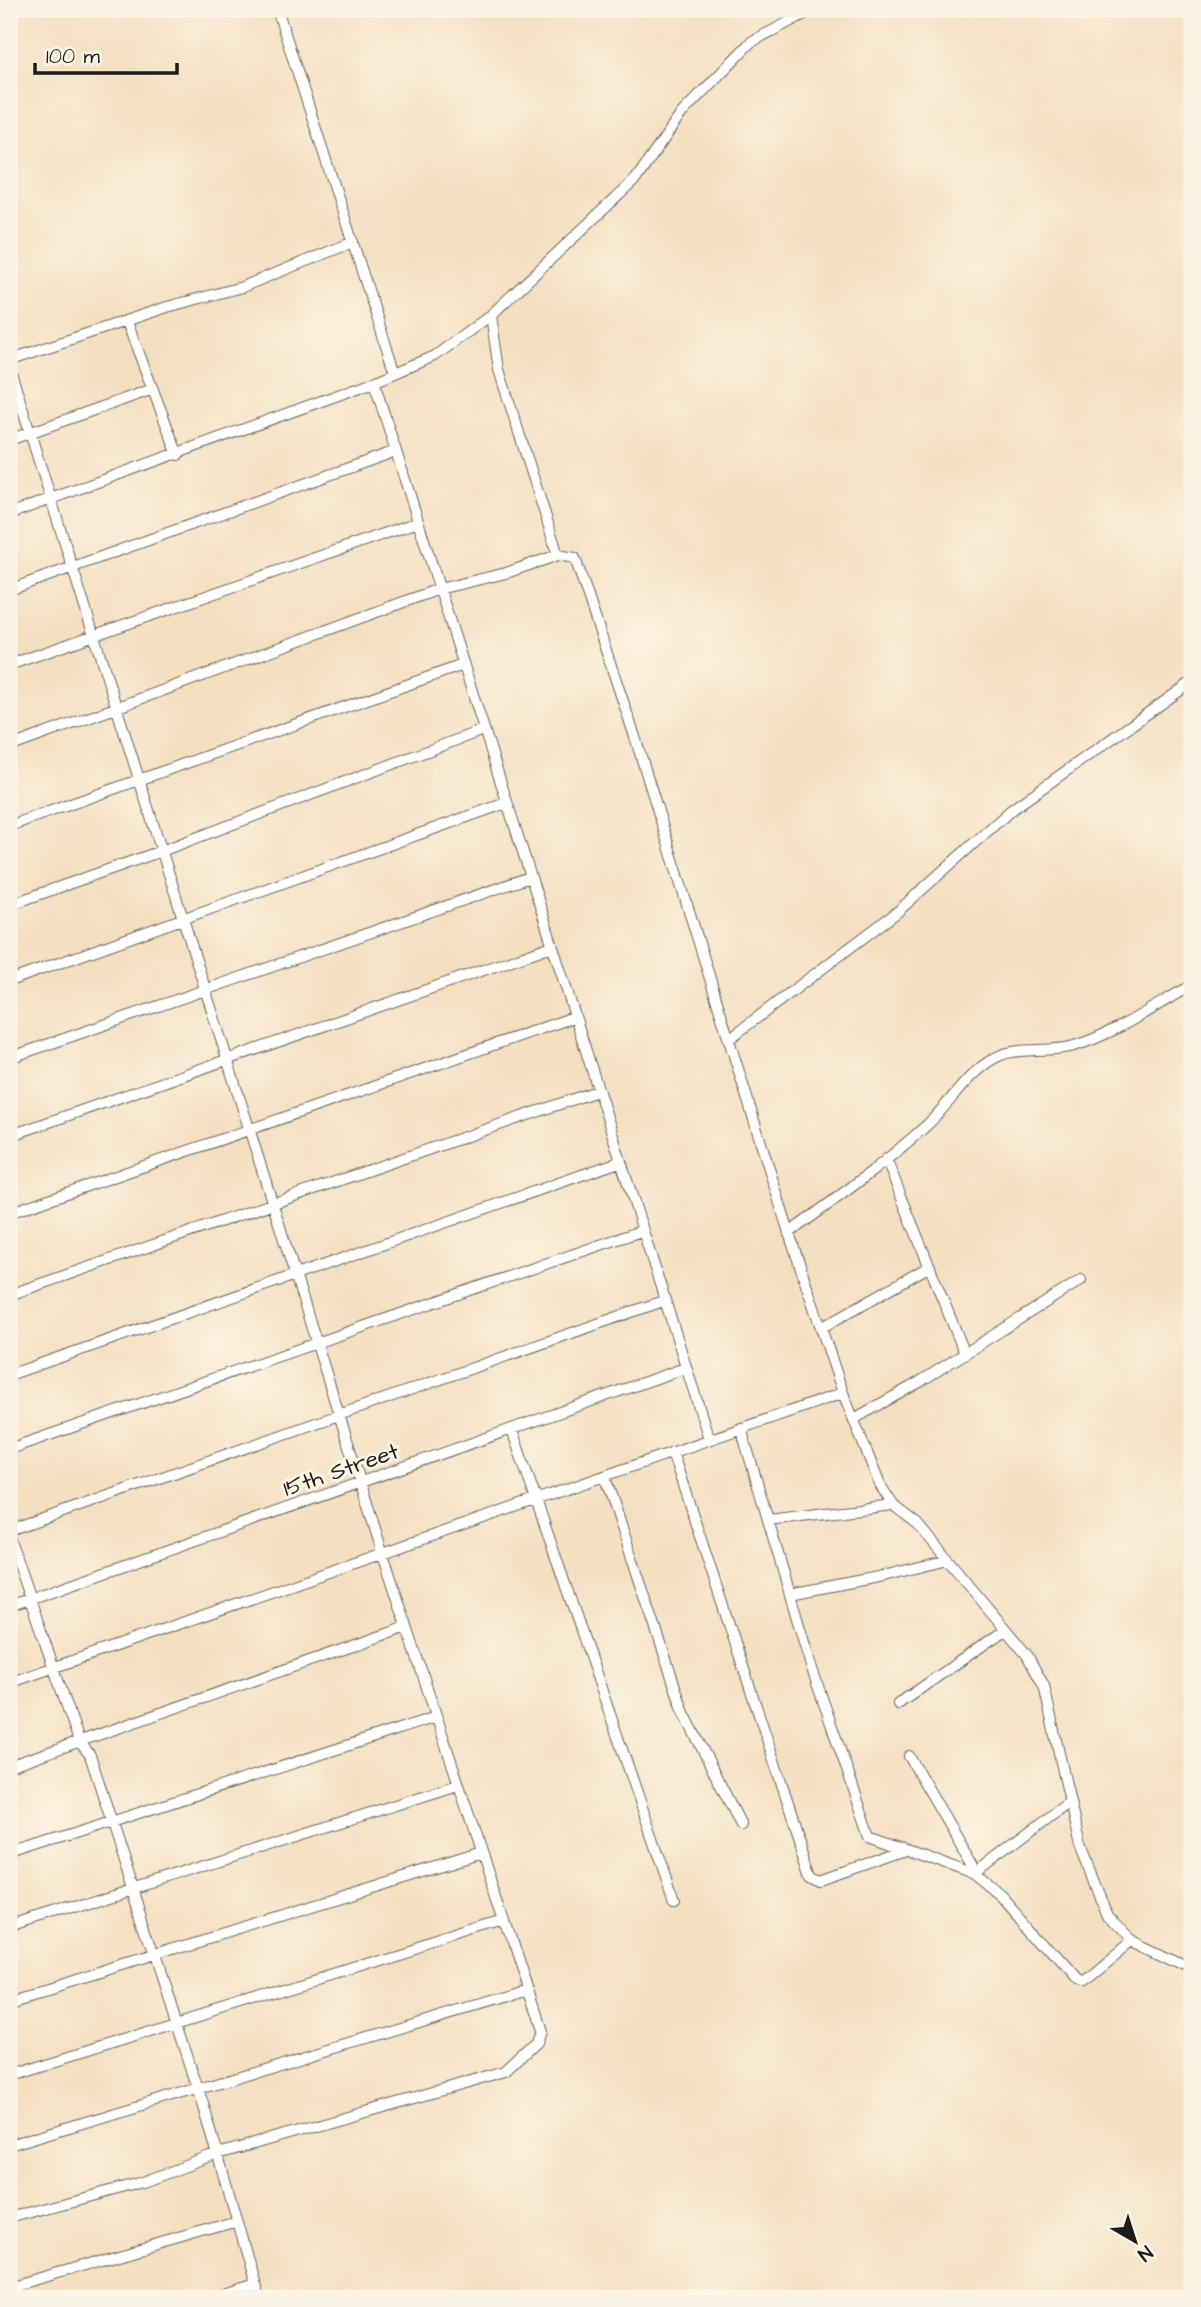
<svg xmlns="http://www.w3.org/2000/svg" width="1201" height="2307" font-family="'Architects Daughter',sans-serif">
<rect width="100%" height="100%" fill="#fcf5e5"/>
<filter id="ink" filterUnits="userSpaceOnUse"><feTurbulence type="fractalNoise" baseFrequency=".0143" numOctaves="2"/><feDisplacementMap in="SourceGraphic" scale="14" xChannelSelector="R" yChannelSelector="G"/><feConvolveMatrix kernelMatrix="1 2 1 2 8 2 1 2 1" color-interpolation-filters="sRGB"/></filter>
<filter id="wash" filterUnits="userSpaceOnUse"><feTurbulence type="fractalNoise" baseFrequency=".00686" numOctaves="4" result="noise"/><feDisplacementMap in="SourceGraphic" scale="28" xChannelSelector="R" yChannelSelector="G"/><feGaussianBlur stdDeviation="1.57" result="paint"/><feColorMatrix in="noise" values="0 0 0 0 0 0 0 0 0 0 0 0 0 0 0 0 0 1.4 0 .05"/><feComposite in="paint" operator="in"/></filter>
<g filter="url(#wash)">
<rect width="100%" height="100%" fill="#f4dfc1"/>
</g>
<g filter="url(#ink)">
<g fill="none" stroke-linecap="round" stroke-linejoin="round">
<g stroke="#686056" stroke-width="12">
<path id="street" d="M277 9 395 373
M491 315 499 370 558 555
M127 322 178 455
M9 360 167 307 242 287 353 242
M9 366 383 1554 540 2031 536 2044 506 2072 218 2154 143 2182 9 2218
M374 382 709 1439
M9 440 153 389
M9 514 374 382 435 356 491 315 636 179 682 113 751 42 814 9
M9 590 396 451
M9 665 418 522
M9 747 439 589 506 573 558 555 575 558 635 737 789 1233 843 1393 880 1485 893 1505 918 1524 1027 1655 1044 1686 1080 1847 1107 1913 1132 1940 1192 1969
M9 826 463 665
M9 905 164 850 483 730
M9 981 506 803
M729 1039 896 913 1011 810 1192 682
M9 1058 530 877
M9 1136 552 946
M886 1159 965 1354
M9 1213 574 1017
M789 1233C836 1199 884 1164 927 1125 951 1103 970 1068 1001 1055 1020 1047 1050 1053 1074 1046 1113 1035 1156 1005 1192 985
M9 1295 597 1091
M821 1328 930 1266
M9 1375 619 1162
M854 1419 918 1383 1081 1280
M741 1428 811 1666 870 1836 975 1874 1000 1894 1076 1981 1082 1982 1132 1940
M512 1430 674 1900
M9 1449 641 1231
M672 1452 812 1875 821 1880 906 1850
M605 1477 684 1713 741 1825
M768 1520 893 1505
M9 1531 663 1301
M9 1538 79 1741 90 1755 204 2107 259 2298
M790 1594 883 1576 948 1560
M9 1606 685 1368
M9 1683 843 1393
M898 1704 1005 1630
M909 1756 972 1864 975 1874
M9 1766 407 1627
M9 1855 436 1717
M975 1874 1068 1803
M9 1928 458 1785
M9 2000 481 1853
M9 2075 504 1921
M9 2145 526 1990
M9 2287 237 2221
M210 2298 255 2284"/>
</g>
<use href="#street" stroke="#fff" stroke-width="10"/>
</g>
</g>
<g text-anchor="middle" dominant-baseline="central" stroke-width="6" stroke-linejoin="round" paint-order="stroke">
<g font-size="23" fill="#1c1c1c" stroke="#fcf5e5">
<text transform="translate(341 1470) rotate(-19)">15th Street</text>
</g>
</g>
<rect width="1201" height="2307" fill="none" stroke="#fcf5e5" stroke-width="35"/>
<g transform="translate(1135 2241) rotate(141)" stroke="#fcf5e5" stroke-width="5" paint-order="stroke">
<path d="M0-5L12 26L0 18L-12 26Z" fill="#1c1c1c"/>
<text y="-10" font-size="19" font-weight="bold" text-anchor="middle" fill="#1c1c1c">N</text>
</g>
<path d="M35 63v10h142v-10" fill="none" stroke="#1c1c1c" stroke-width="3.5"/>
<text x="46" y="63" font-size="21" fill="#1c1c1c" stroke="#fcf5e5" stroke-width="5" paint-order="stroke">100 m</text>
</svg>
